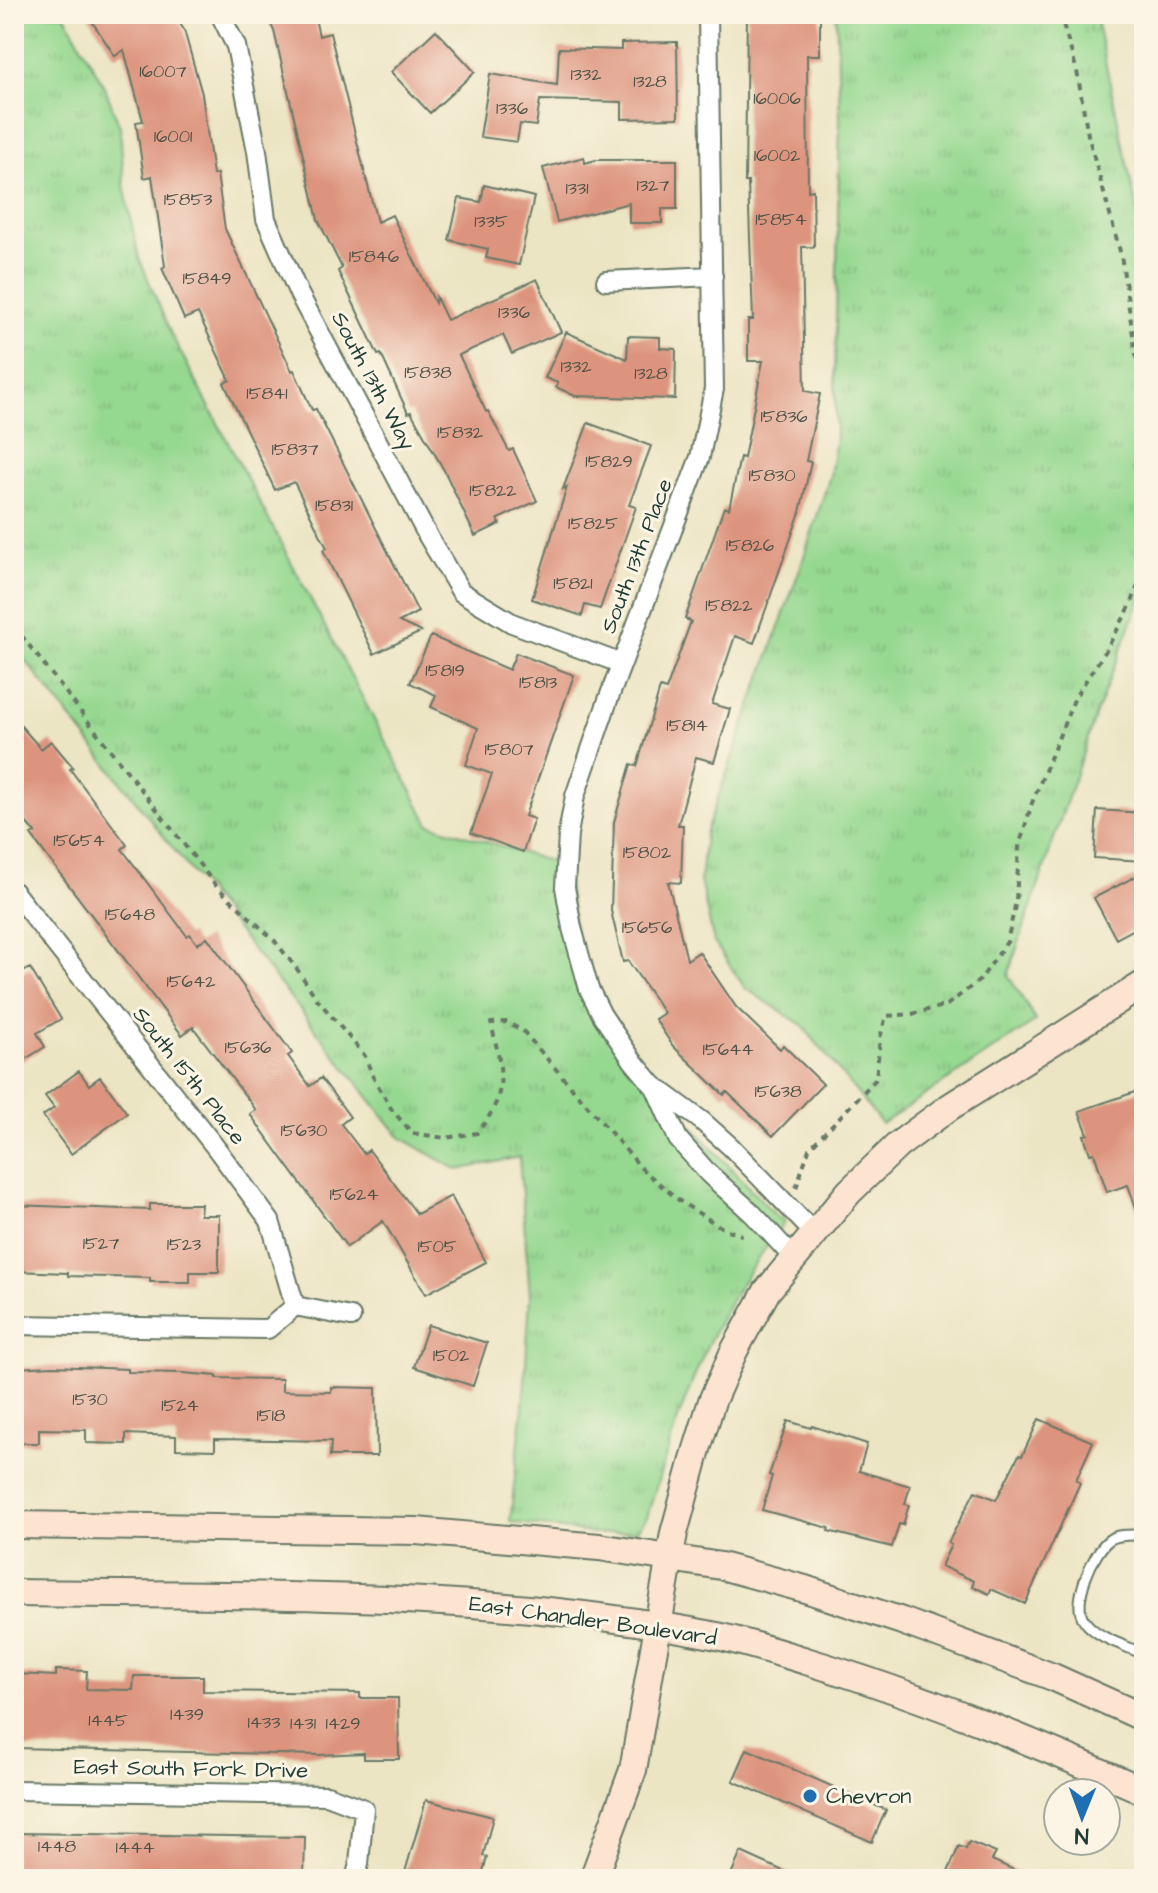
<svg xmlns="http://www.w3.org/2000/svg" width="1158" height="1893" font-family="'Architects Daughter',sans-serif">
<defs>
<pattern id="grass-tufts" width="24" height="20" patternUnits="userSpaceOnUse" patternTransform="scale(2)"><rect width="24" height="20" fill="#95d890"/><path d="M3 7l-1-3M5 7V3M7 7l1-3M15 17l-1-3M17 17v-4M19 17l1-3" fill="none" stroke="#80ba7d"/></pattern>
</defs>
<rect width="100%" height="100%" fill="#fcf5e5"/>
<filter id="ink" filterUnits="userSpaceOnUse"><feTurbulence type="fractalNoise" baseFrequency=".0125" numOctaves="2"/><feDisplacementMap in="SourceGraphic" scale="16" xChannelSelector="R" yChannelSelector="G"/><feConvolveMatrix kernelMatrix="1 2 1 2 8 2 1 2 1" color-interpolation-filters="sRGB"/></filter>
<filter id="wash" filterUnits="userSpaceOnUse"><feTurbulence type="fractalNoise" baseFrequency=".006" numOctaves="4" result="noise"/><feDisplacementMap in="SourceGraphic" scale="32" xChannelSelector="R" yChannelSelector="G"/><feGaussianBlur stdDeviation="1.8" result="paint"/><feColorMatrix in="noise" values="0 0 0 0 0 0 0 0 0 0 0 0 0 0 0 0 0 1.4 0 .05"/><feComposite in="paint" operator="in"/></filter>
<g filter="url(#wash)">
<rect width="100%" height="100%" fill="#ece5c4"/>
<path fill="url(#grass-tufts)" stroke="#5a8a62" stroke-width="2" d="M14 14H64L104 86 120 127 124 185 139 258 171 334 429 824 565 866 579 959 653 1085 777 1217 785 1221C762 1253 738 1285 720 1320 688 1382 667 1450 647 1517L636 1531 598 1534 510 1522 524 1397 530 1296 519 1157 458 1170 400 1137 14 646Z
M836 14H1095L1144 242V590L1096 714 1008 975 1036 1021 882 1124 802 1025 745 988 714 942 700 881 705 834 802 563 830 476 836 438 835 376 840 116Z"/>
<g id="blocks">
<path fill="#dd947f" d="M87 14H174L184 30 202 94 213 175 217 174 225 229 292 371 294 370 312 410 316 409 418 612 399 622 421 632 374 654 323 550 327 548 294 482 275 490 224 383 230 380 198 313 184 319 162 268 165 266 152 176 144 178 136 122 143 121 124 50 115 56Z
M266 14H314L319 36 330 33 377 222 392 215 435 303 436 297 447 320 537 279 561 332 512 354 503 335 459 355 486 412 488 411 509 451 513 449 537 501 498 519 500 524 475 536 445 472 411 412 408 413 381 354 378 355 338 271 342 268 318 220 274 31Z
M747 14H820V55H807L808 191 813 190 814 247H802L805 391 820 394 806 461 811 462 800 512 754 643 735 636 712 704 730 709 714 762 696 757 678 825H683L681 883 668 882 687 960 699 952 736 1007 780 1049 783 1045 823 1084 773 1136 727 1092 724 1095 673 1046 655 1019 664 1013 628 961 623 962 611 911 614 822 631 764 637 766 660 688 666 690 691 621 685 619 724 507 729 509 740 457 744 458 763 361H748V320H753L748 182H745Z
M436 30 475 72 430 113 391 72Z
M677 42 678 118 622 119V102L540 100 536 126 520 124 517 142 480 137 490 74 557 85 559 48 621 50V43Z
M584 157 585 163 596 160H677V209H662V223H629V203L557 222 543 168Z
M484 185 534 197 519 265 486 258 488 249 449 240 459 198 481 202Z
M566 332 627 359 628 336 660 337V348L676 349 675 399 575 396 556 387 558 383 545 378Z
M588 423 651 446 629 505 636 507 600 609 585 605 582 616 532 599 567 487 563 489Z
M431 636 509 670 516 653 574 675 525 816 534 819 523 852 471 833 492 774 466 765 478 728 431 707 436 695 410 683Z
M14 718 41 749 51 741 73 767 70 769 127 845 122 849 187 936 190 934 197 944 207 937 292 1053 288 1056 310 1086 321 1078 350 1117 341 1124 364 1154 369 1150 417 1214 451 1196 486 1262 426 1294 383 1221 347 1247 250 1114 256 1110 193 1027 182 1035 31 835 35 833 14 808Z
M1097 810 1144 813V861L1094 858Z
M1138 875 1144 886V924L1116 939 1094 898Z
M30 968 61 1019 37 1033 45 1047 14 1066V977Z
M79 1071 89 1085 100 1077 127 1113 71 1154 43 1116 54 1108 45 1096Z
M1144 1089V1222H1141L1128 1185 1107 1192 1094 1153 1090 1154 1084 1135 1088 1134 1079 1111Z
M150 1204H201L200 1215H219V1272H190V1282H150V1278L68 1276V1273L14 1271V1205L150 1210Z
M428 1325 487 1343 473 1386 414 1367Z
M53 1366 128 1369V1372L183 1373 217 1376V1378L282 1379V1391L331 1392V1387L376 1388 377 1456H330L331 1441 215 1439V1450L176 1449V1436L126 1434V1444L86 1443V1430L39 1429V1443H14V1368Z
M1039 1419 1093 1442 1076 1480 1080 1483 1025 1604 991 1589 989 1594 972 1586 974 1581 941 1566 951 1545 948 1543 975 1491 996 1500 1019 1455 1022 1456Z
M788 1421 811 1428 812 1426 867 1444 859 1471 910 1486 905 1504 909 1505 903 1525 899 1524 892 1547 828 1531 829 1528 762 1510 772 1476 769 1475Z
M56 1670 87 1671 86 1689 133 1690 134 1676H203V1691L360 1693V1698H398L399 1759H364V1753L319 1755 15 1748 17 1674 56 1676Z
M747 1749 886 1810 872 1842 733 1781Z
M426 1800 493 1817 483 1856 487 1857 481 1879H403Z
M14 1833 305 1837 304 1879H14Z
M969 1842 996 1853 992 1860 1034 1879H945L959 1846 966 1849Z
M741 1852 801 1879H729Z"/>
</g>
</g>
<g filter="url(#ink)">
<use href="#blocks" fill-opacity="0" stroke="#677866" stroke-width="2"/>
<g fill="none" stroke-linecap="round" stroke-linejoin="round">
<g stroke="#677866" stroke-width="13">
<path id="lane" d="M1140 1535C1130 1535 1117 1534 1109 1540 1093 1552 1071 1603 1084 1620 1096 1638 1124 1645 1144 1654"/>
</g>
<g stroke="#677866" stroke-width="22">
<path id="street" d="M220 14 236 46 257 151 266 219 299 294 429 538 461 592 512 623 622 664
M708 14 714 389 700 457 608 700 575 796 568 834 565 887 572 928 589 989 602 1015 633 1061 653 1085 702 1121 731 1147 814 1233
M606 281 713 276
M14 892 216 1148 270 1221 295 1306
M655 1087 678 1139 708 1173 752 1213 794 1258
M295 1306 351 1317
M14 1325 268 1329 295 1306
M14 1790 327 1795 364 1809 359 1864 355 1879"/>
</g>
<g stroke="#677866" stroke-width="30">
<path id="secondary" d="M14 1525 416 1531 599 1547 721 1566 805 1589 902 1621 1053 1677 1144 1718
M14 1593C245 1596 479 1590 707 1634 740 1640 773 1651 806 1661 922 1696 1033 1742 1144 1791
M593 1879 633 1770 674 1533 697 1449 712 1401 734 1351 767 1291 849 1192 898 1145 948 1108 1144 984"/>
</g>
<path stroke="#677866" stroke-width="4" stroke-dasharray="6 6" stroke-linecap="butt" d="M1060 14 1077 71 1088 135 1121 255 1144 408
M14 626 217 887 274 940 297 969 317 999 365 1056 373 1077 392 1110 412 1133 445 1138 477 1133C510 1093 502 1070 491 1023L506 1022 523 1031 643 1170 681 1202 724 1229 742 1235
M796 1188 809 1149 876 1079 880 1038 886 1016 912 1014 947 1005 980 980 1007 942 1016 901 1019 847 1032 803 1075 697 1105 652 1132 603 1144 566"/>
<use href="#lane" stroke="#fff" stroke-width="9"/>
<use href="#street" stroke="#fff" stroke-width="18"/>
<use href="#secondary" stroke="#fde4d1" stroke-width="26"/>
</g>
</g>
<circle fill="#1f6fb2" stroke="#fcf5e5" stroke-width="3" cx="810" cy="1796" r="8"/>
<g text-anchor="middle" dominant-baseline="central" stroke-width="6" stroke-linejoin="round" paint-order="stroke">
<g font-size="18" fill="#4e5347">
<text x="163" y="71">16007</text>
<text x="586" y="74">1332</text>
<text x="650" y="81">1328</text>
<text x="777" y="98">16006</text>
<text x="512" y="108">1336</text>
<text x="173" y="136">16001</text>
<text x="777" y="155">16002</text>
<text x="653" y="185">1327</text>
<text x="577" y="188">1331</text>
<text x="188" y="199">15853</text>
<text x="781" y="219">15854</text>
<text x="491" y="221">1335</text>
<text x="374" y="256">15846</text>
<text x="207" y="278">15849</text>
<text x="514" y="312">1336</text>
<text x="576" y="366">1332</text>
<text x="428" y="372">15838</text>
<text x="651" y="373">1328</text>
<text x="267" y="393">15841</text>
<text x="784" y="416">15836</text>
<text x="460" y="432">15832</text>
<text x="295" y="449">15837</text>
<text x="609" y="461">15829</text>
<text x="772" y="475">15830</text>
<text x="493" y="490">15822</text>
<text x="334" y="505">15831</text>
<text x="593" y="523">15825</text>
<text x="750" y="545">15826</text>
<text x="573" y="583">15821</text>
<text x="729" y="605">15822</text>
<text x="445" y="670">15819</text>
<text x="538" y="682">15813</text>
<text x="687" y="725">15814</text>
<text x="509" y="749">15807</text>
<text x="79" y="840">15654</text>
<text x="647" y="852">15802</text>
<text x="130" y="914">15648</text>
<text x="647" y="927">15656</text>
<text x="191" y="981">15642</text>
<text x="248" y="1047">15636</text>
<text x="728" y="1049">15644</text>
<text x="778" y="1091">15638</text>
<text x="304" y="1130">15630</text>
<text x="354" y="1194">15624</text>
<text x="101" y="1243">1527</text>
<text x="184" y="1244">1523</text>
<text x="437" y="1246">1505</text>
<text x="451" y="1355">1502</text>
<text x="90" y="1399">1530</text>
<text x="180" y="1405">1524</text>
<text x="271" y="1415">1518</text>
<text x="187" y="1714">1439</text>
<text x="108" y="1720">1445</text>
<text x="264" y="1722">1433</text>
<text x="303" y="1723">1431</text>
<text x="343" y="1723">1429</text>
<text x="57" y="1846">1448</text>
<text x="135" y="1847">1444</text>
</g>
<g font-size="22" fill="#1f3d34" stroke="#fcf5e5">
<text transform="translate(373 381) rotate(62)">South 13th Way</text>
<text transform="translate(637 556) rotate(-69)">South 13th Place</text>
<text transform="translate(189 1076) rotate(52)">South 15th Place</text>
<text transform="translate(593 1621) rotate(8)">East Chandler Boulevard</text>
<text transform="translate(191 1769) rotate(1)">East South Fork Drive</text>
</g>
<g font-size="22" fill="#1f3d34" stroke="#fcf5e5" text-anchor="start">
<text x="826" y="1796">Chevron</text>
</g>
</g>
<rect width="1158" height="1893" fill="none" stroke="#fcf5e5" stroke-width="48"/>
<g transform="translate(1082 1817) rotate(181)"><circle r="38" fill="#fcf5e5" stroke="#a4ab9e" stroke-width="2"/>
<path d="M0-6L14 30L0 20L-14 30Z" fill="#1f6fb2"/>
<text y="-12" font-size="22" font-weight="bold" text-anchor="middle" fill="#1f3d34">N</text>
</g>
</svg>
